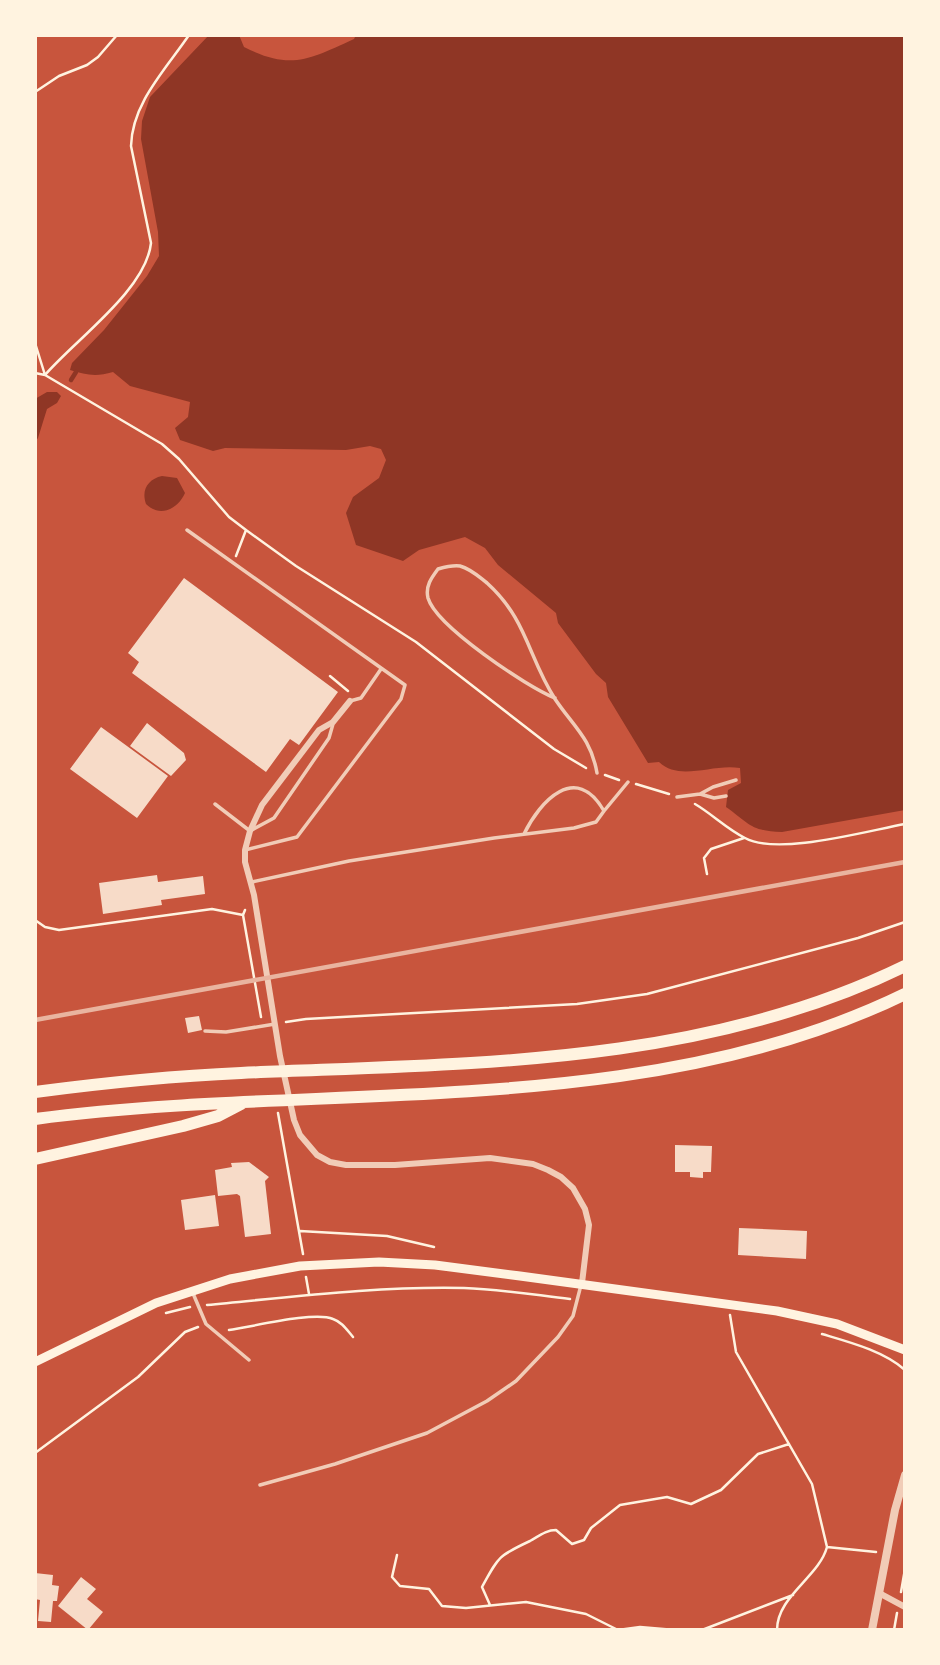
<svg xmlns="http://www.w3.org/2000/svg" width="940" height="1665" font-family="'Fira Sans',sans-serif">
<rect width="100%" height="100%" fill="#c8553d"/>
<path fill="#8f3625" d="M209 35H239L244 47C291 71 310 59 354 39L356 35H905V810L782 832C750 831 750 824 726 807L728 790 741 783 740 768C713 763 680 782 659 762L648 763 608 697 606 683 596 674 558 623 556 613 498 565 485 548 465 537 419 550 403 561 356 545 346 513 353 497 379 478 386 460 381 449 370 446 346 450 225 448 213 451 180 440 175 428 188 417 190 402 130 386 113 372C96 377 86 375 70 370L72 363 104 330 147 276 159 256 158 232 141 139 142 121 150 97Z
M47 392H57L61 396 57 403 47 409 38 438 35 442V399Z
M162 476 177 478 185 493C178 509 160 518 146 504 141 490 148 479 162 476Z"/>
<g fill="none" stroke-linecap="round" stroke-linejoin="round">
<path stroke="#8f3625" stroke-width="4.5" d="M71 380 76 372"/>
</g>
<path fill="#f7dbc8" d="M184 578 338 692 299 745 290 739 266 772 132 673 139 662 128 653Z
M147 723 184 753 186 760 171 776 130 746Z
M101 727 168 776 137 818 70 769Z
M157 875 158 882 203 876 205 894 161 900 162 905 103 914 99 883Z
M199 1016 202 1030 188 1033 185 1018Z
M675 1145 712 1146 711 1172H703V1178L690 1177V1172H675Z
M249 1162 269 1177 265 1181 271 1234 245 1237 240 1196 237 1194 218 1196 215 1170 232 1167 231 1163Z
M215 1195 219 1226 185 1230 181 1200Z
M739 1228 807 1231 806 1259 738 1255Z
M35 1573 53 1575 52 1585 59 1586 57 1601H53L51 1622 38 1621 40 1600 35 1599Z
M81 1577 96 1589 87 1599 103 1612 88 1630 58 1606Z"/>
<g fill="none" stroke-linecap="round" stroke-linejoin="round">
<path stroke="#fff3e0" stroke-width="2.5" d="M148 35H174
M35 92 59 76 87 65 98 57 117 35
M35 343 45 375
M35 373 45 375 162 444 179 459 229 517 246 530 296 566 416 642 554 749 586 768
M45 375C76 339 146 290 151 243L131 146C132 103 166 69 189 35
M236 556 246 530
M330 676 348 691
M605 775 619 780
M636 784 669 794
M695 804C712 814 727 829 745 838 778 856 866 831 905 824
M707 874 704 858 711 849 744 838
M245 910 243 915 261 1017
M35 920 45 927 59 930 212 909 243 915
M286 1022 306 1019 577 1004 647 994 858 938 905 922
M278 1113 303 1254
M300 1231 387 1236 434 1247
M306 1277 309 1294
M207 1305C292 1297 378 1286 464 1288 499 1289 535 1295 570 1299
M166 1313 190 1307
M730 1315 736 1352 812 1484 827 1547C819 1577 777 1596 777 1630
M229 1330C252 1327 314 1311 333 1319 342 1322 347 1330 353 1337
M822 1334C849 1342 884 1351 905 1370
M35 1453 138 1377 185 1332 198 1327
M827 1547 876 1552
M397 1555 392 1577 400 1586 429 1589 442 1606 466 1608 526 1602 586 1614 618 1630 640 1627 675 1630
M901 1592 905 1569
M490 1605 482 1587C499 1556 498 1556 530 1541 539 1536 546 1530 556 1530L572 1544 584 1540 591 1528 620 1505 667 1497 691 1504 721 1490 758 1454 789 1444
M702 1630 793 1595
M894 1630 897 1613"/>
<path stroke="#f1ccb7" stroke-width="3.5" d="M187 530 405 685 401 699 297 837 245 850
M555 698C527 687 436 626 428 598 425 586 432 577 438 569 445 567 453 565 460 566 471 569 478 576 487 583 527 619 528 657 555 699 573 726 591 738 597 773
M350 701 361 698 381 669
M700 794 713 787 736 780
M677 797 700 794 714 798 726 796
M215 804 250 831 274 818 329 738 333 724
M604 811 628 782
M252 882 349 861 494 838 574 828 596 822 604 811C576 762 540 801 524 834
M205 1031 226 1032 275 1024
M192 1291 206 1324 249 1360
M260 1485 335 1464 427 1433 487 1401 516 1381 558 1337 573 1316 581 1285"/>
<path stroke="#f1ccb7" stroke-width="6" d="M350 701 333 722 319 730 262 805 250 831 245 850V862L254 895 280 1056 294 1120 300 1135 317 1155 330 1162 346 1165H395L490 1158 533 1164 548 1170 561 1177 573 1188 585 1209 589 1225 582 1283
M879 1593 905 1607"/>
<path stroke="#f1ccb7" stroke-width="8" d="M872 1630 895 1510 905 1475"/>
<path stroke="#fff3e0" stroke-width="9" d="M35 1362 156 1303 230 1279 300 1266 379 1262 435 1265 520 1276 777 1311 837 1324 905 1350"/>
<path stroke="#fff3e0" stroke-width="12" d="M35 1092C103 1083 172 1076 241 1073 465 1063 698 1067 905 966
M35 1119C319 1081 641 1123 905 994
M35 1159 183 1126 218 1116 241 1104"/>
<path stroke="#e9b49f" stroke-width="4.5" d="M35 1020 905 862"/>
</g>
<rect width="940" height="1665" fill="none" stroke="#fff3e0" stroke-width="74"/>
</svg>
